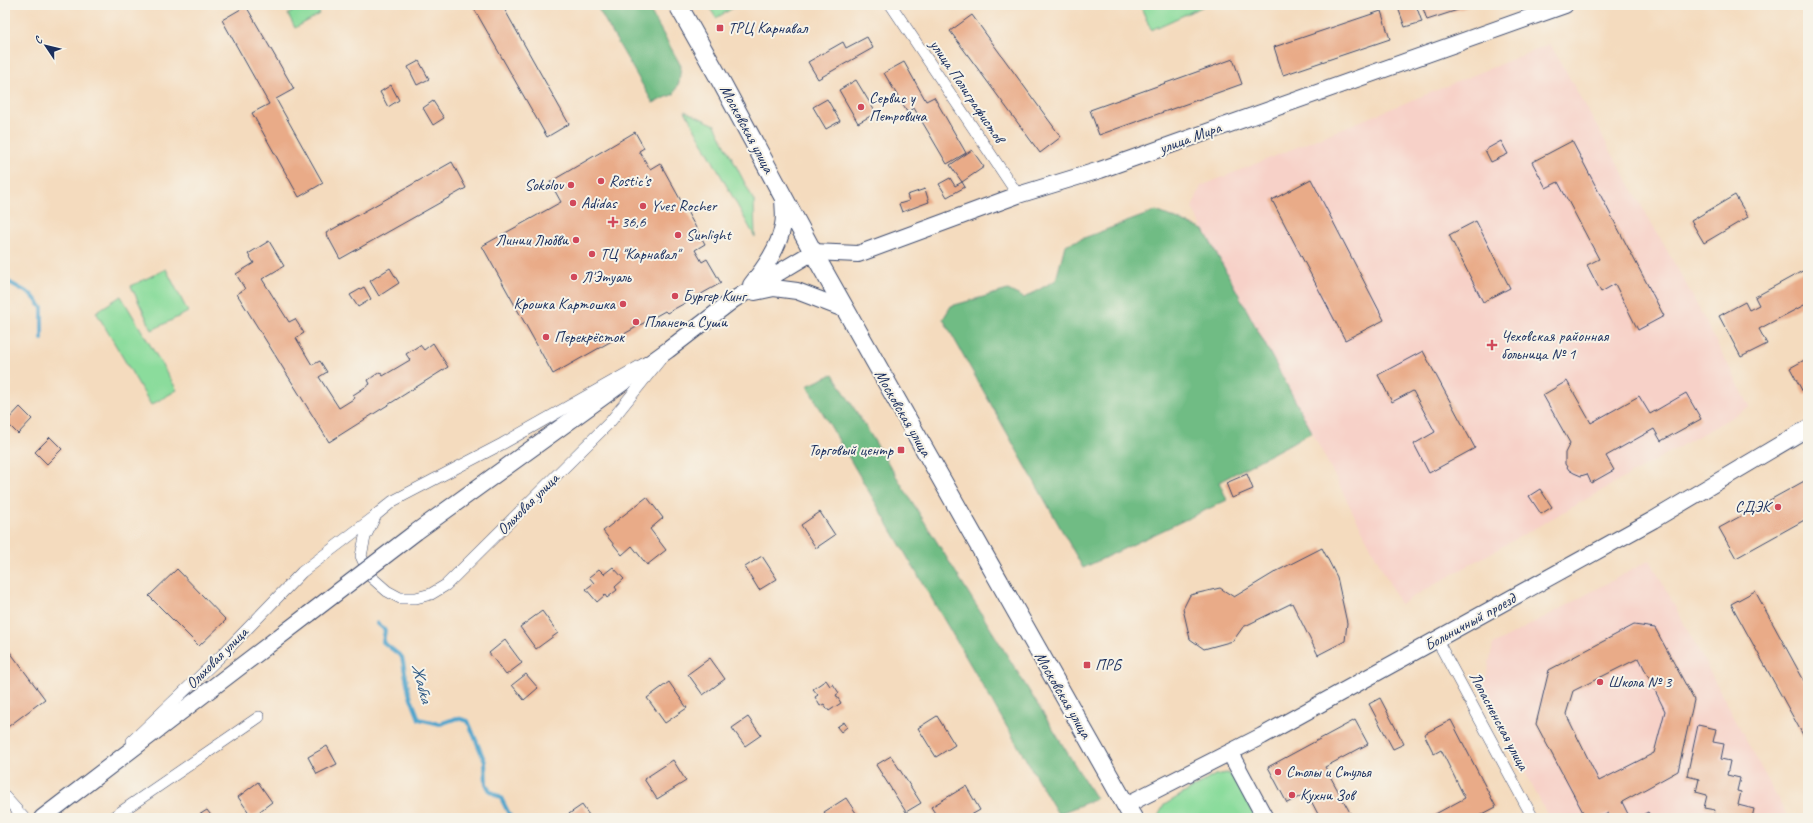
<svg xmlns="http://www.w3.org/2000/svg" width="1813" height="823" font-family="Caveat,sans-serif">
<rect width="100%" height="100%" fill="#f7f3e8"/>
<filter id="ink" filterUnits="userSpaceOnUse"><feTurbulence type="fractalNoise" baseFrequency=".025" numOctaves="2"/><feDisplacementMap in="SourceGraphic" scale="8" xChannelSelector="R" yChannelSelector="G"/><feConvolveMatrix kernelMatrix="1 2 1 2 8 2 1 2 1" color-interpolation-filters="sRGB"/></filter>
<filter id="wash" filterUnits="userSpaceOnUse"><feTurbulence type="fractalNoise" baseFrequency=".012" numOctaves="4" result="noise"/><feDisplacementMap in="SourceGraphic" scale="16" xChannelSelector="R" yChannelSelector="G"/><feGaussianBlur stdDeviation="0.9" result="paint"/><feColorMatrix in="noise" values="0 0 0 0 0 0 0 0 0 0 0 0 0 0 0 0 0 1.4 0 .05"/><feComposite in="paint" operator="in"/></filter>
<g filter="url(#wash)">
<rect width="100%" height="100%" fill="#f4dbbe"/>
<path fill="#f7d1c8" d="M1550 44 1686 284 1750 407 1400 604 1312 432 1192 208 1201 186Z
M1650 560 1788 818H1549L1483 692 1493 645Z"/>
<path fill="#8bdc9c" stroke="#53867d" d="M304 5H315L320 14 295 28 288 14Z
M708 5H738L716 18Z
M1140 5H1206L1151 30Z
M685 111 715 125 754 201 755 237Z
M166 269 188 312 152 330 131 286Z
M121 296 177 390 151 405 96 312Z
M1227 773 1236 779 1256 818H1157L1164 805 1215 775Z"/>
<path fill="#70bc84" stroke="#467671" d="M596 5H647L681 66 679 82 674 94 653 103Z
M1156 211 1204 230 1312 432 1219 482 1227 500 1083 568 943 319 951 306 1008 290 1024 298 1056 280 1065 245Z
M833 374 1096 799 1058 814 807 386Z"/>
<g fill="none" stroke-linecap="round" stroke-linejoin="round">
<path stroke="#50a4cc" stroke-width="4" d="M5 280 32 295 42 308V339
M377 623 385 630 383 642 402 657 409 693 419 719 440 724 457 718 468 721 485 762 486 784 490 791 501 798 511 818"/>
</g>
<g id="blocks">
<path fill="#e9ab88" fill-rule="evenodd" d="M472 5H502L569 124 547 137Z
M1397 5H1416L1422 22 1405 27Z
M1422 5H1473L1427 20Z
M246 6 294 89 276 99 323 183 299 197 252 113 269 104 222 20Z
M1381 11 1390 39 1283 75 1274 47Z
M972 15 1061 137 1040 153 950 31Z
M867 37 873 48 818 79 808 62 843 42 846 48Z
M1233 59 1242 84 1099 135 1090 110Z
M419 61 429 79 417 85 408 67Z
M904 62 926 101 934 97 966 153 947 164 914 108 907 112 884 73Z
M856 80 876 113 858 123 839 90Z
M391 85 399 100 388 107 380 92Z
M827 99 840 121 826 129 813 107Z
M433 101 444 118 433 125 423 108Z
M635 132 644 148 639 151 650 169 660 163 705 244 695 250 702 262 707 259 721 283 667 313 665 311 553 374 482 246 561 202 550 182Z
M1501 141 1508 154 1491 162 1485 150Z
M1572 141 1664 316 1638 330 1615 284 1601 292 1587 265 1599 259 1558 182 1546 188 1532 162Z
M972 150 984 167 962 182 965 187 947 197 939 184 950 178 955 186 962 182 950 165Z
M452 162 466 188 340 259 326 233Z
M1311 179 1384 320 1345 340 1272 200Z
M925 189 929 202 902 212 899 204 909 201 907 195Z
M1735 195 1748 217 1704 243 1691 221Z
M1476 221 1510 288 1483 302 1449 235Z
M269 241 284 266 262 279 289 322 295 319 304 333 296 338 312 365 320 361 327 372 319 377 339 408 355 398 353 395 370 384 368 380 380 372 383 376 410 360 406 354 420 345 424 350 433 343 448 367 329 442 237 294 245 289 236 274 254 263 248 254Z
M390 268 399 283 379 296 370 281Z
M1808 268V303L1759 329 1767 344 1741 357 1719 316 1745 302 1749 310 1759 305 1755 297Z
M364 287 371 299 358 307 350 295Z
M1423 351 1475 448 1429 473 1414 444 1435 432 1413 391 1392 402 1378 375Z
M1808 358V392L1804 394 1790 368Z
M1567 381 1591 423 1639 396 1650 414 1686 393 1701 419 1661 441 1654 429 1606 456 1614 470 1591 483 1587 474 1581 476 1574 473 1569 470 1565 464V453L1570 443 1543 395Z
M20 407 32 419 18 434 6 422Z
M50 437 62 449 47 464 35 452Z
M1247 474 1253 489 1232 498 1226 483Z
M1808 479V518L1736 558 1719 528Z
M1540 489 1552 507 1541 514 1529 496Z
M647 497 663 518 650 529 666 550 647 565 632 546 622 555 603 531Z
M820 512 835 535 816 548 801 525Z
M1322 548 1337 577 1347 623 1345 641 1318 655 1292 603 1243 627 1233 641 1204 649 1190 639 1183 609 1190 595 1220 588 1234 597 1277 571Z
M762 556 777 579 759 590 745 567Z
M613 567 624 579 615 587 617 590 607 598 605 595 597 602 586 589 594 583 589 577 599 569 604 574Z
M177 569 226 620 199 646 149 596Z
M1755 591 1808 688V744L1731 604Z
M542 611 558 633 536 649 520 627Z
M1634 625 1655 628 1694 700 1678 771 1622 802 1630 818H1611L1608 813 1600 818H1586L1536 724 1549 670ZM1639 658 1665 711 1654 753 1599 781 1566 714 1573 691Z
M505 640 522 663 506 675 489 653Z
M10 652 45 699 5 729V656Z
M710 658 725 679 703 695 688 674Z
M526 674 538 688 524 700 512 685Z
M826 680 830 686 833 684 839 693 836 695 841 703 829 711 824 704 820 706 815 697 818 695 813 689Z
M669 682 687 708 665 723 647 698Z
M1380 698 1404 744 1393 749 1369 704Z
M937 716 955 745 936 757 918 728Z
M748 717 761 735 745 746 732 728Z
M1355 720 1368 744 1325 767 1353 818H1320L1307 793 1287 803 1268 767Z
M1451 720 1496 807 1475 818H1428L1465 798 1441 750 1434 754 1424 734Z
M844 722 847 727 841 732 837 727Z
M1698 725 1716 729 1713 742 1724 744 1721 759 1730 761 1727 775 1740 778 1737 791 1741 792 1738 805 1754 809 1752 818H1713L1715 810 1704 808 1707 795 1696 792 1699 779 1687 776Z
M327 746 337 764 317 774 308 757Z
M891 756 921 803 906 812 876 765Z
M673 760 686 781 657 799 644 779Z
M258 782 272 802 252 817 238 797Z
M966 786 980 810 966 818H938L931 807Z
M846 798 856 813 848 818H828L824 812Z
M582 805 591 818H563Z
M207 810 213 818H194Z
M1648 812 1652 818H1637Z"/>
</g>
</g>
<g filter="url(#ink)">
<use href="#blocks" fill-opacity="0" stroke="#3c496c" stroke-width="1"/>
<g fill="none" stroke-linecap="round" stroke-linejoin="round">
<g stroke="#3c496c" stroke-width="12">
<path id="street" d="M891 5 1018 195
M668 350 610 422 446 585 431 594 416 598H400L387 591 370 576 361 556 365 537 376 515 393 501 502 444Z
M1437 640 1533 818
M132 741 223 654 302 572 373 518
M5 797 24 818
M112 818 259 717"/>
</g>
<g stroke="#3c496c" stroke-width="18">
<path id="secondary" d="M751 285C765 267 779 248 783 225 785 217 783 206 783 197
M755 292 774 288 797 291 844 309
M416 532 668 350 733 300 813 252 858 254 1018 195 1100 170 1565 5
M1230 753 1265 818
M1126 805 1262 736 1653 520 1808 428
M42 818 309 614"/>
</g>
<g stroke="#3c496c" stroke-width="20">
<path id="primary" d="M678 5 723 85 813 252 1133 818"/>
</g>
<use href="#street" stroke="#fff" stroke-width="11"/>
<use href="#secondary" stroke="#fff" stroke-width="16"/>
<use href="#primary" stroke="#fff" stroke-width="18"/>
<g stroke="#3c496c" stroke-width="18" stroke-linecap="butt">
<path id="secondary-bridge" d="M309 614 416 532"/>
</g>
<use href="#secondary-bridge" stroke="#fff" stroke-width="16"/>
</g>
</g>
<g fill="#d1495b" stroke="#f7f3e8" stroke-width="1.5">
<rect x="716" y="24" width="8" height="8" rx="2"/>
<circle cx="861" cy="107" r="4"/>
<circle cx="601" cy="181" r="4"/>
<circle cx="571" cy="185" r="4"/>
<circle cx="573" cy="203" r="4"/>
<circle cx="643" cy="206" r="4"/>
<path d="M611 216h4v4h4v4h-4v4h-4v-4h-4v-4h4z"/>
<circle cx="678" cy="235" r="4"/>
<circle cx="576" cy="240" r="4"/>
<circle cx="592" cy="254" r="4"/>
<circle cx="574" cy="277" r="4"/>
<circle cx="675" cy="296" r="4"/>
<circle cx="623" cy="304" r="4"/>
<circle cx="636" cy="322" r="4"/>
<circle cx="546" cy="337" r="4"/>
<path d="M1490 339h4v4h4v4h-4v4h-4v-4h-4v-4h4z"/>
<rect x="897" y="446" width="8" height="8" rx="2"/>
<circle cx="1778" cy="507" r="4"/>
<rect x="1083" y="661" width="8" height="8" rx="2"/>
<circle cx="1600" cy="682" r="4"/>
<circle cx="1278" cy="772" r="4"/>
<circle cx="1292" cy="795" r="4"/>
</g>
<g text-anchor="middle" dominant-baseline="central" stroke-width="4" stroke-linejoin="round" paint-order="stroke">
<g font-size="16" fill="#1b2f5e" stroke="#f7f3e8" text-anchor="start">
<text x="728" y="28">ТРЦ Карнавал</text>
<text x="869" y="98">Сервис у<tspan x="869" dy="18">Петровича</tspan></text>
<text x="609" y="181">Rostic's</text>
<text x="563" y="185" text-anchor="end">Sokolov</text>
<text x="581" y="203">Adidas</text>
<text x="651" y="206">Yves Rocher</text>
<text x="621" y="222">36,6</text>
<text x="686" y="235">Sunlight</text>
<text x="568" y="240" text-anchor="end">Линии Любви</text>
<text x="600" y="254">ТЦ "Карнавал"</text>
<text x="582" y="277">Л'Этуаль</text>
<text x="683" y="296">Бургер Кинг</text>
<text x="615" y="304" text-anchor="end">Крошка Картошка</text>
<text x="644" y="322">Планета Суши</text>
<text x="1501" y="336">Чеховская районная<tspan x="1501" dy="18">больница № 1</tspan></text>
<text x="554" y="337">Перекрёсток</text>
<text x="893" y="450" text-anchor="end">Торговый центр</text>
<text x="1770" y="507" text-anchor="end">СДЭК</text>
<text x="1095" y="665">ПРБ</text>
<text x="1608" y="682">Школа № 3</text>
<text x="1286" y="772">Столы и Стулья</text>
<text x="1300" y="795">Кухни Зов</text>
</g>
<g font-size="16" fill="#1b2f5e" stroke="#f7f3e8">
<text transform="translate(967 91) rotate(56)">улица Полиграфистов</text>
<text transform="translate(747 129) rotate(62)">Московская улица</text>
<text transform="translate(1190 138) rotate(-20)">улица Мира</text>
<text transform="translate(903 413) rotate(60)">Московская улица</text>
<text transform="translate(528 504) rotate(-45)">Ольховая улица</text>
<text transform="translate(1470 622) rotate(-29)">Больничный проезд</text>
<text transform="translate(217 658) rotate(-45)">Ольховая улица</text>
<text transform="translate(1063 695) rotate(60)">Московская улица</text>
<text transform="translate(1499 721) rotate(62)">Лопасненская улица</text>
</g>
<g font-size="17" font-style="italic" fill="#2e5884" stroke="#f7f3e8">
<text transform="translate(422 683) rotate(75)">Жабка</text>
</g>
</g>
<rect width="1813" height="823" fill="none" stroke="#f7f3e8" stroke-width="20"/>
<g transform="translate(46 46) rotate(305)" stroke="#f7f3e8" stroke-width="3" paint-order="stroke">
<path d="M0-3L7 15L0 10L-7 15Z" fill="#1b2f5e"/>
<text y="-6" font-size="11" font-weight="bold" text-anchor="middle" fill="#1b2f5e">С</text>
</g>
</svg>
